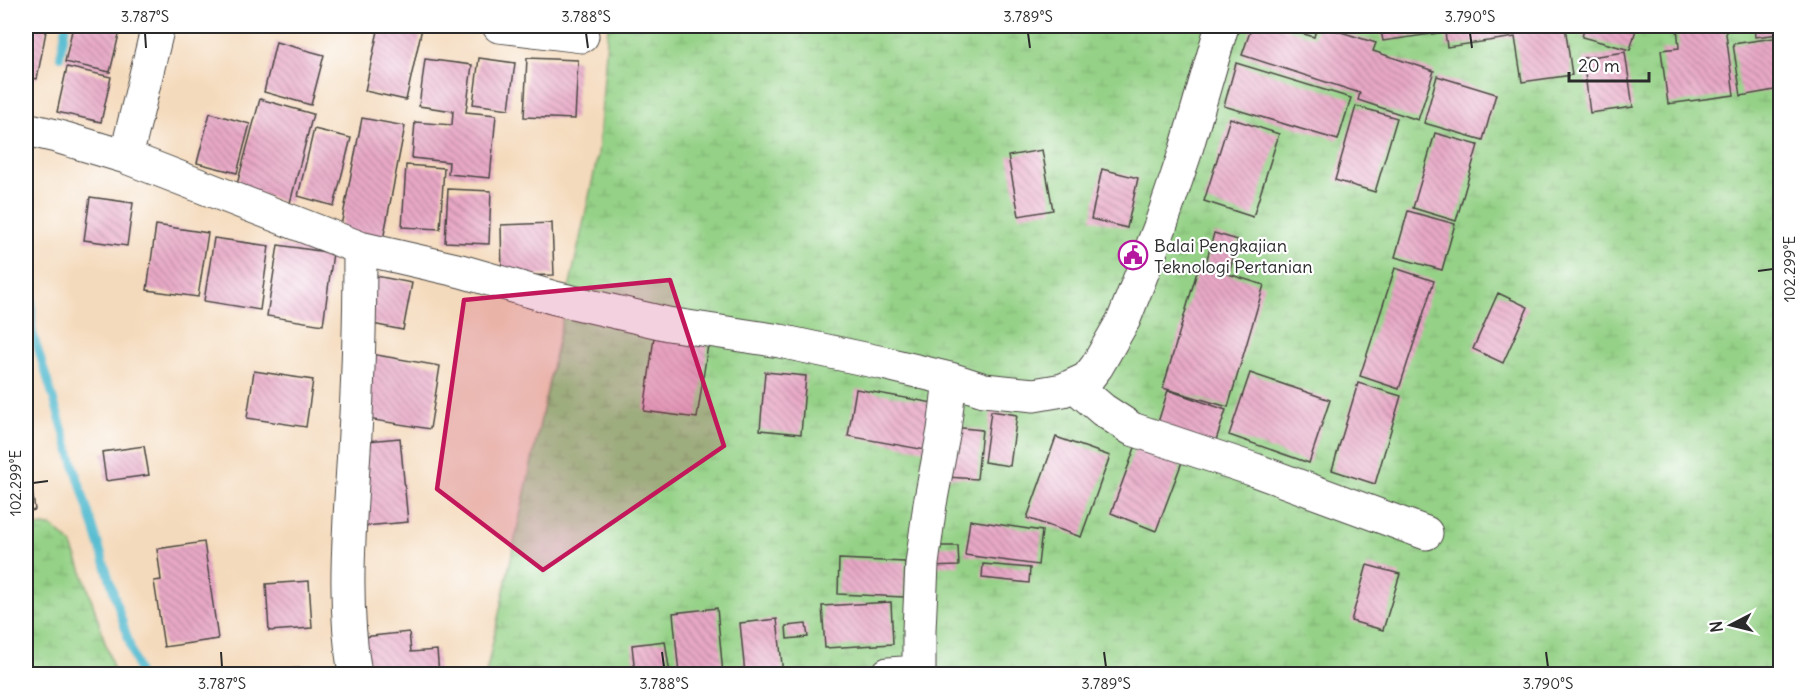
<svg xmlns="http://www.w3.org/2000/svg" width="1806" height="700" font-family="Delius,sans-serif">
<defs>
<pattern id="wetland-marsh" width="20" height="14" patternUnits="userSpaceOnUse" patternTransform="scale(1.5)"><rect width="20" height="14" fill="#95d287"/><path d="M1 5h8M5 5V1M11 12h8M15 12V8" fill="none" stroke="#81b475"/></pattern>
<pattern id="building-back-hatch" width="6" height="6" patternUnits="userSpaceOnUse" patternTransform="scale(1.5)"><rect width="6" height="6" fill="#e8a8c6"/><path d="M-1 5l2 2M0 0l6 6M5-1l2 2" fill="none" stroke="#bc89a1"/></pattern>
</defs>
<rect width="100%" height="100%" fill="#fff"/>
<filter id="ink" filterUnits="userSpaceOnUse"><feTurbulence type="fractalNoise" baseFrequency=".0167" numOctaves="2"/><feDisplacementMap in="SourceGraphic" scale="12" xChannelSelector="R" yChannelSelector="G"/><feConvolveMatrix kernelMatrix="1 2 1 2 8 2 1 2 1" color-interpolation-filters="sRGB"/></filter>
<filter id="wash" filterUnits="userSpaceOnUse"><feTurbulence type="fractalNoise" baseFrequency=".008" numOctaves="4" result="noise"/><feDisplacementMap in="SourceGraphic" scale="24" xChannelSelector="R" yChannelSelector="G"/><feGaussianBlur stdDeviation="1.35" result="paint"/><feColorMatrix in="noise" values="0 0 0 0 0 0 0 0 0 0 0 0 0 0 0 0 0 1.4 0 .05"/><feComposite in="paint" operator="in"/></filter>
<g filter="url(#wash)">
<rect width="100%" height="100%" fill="#f4dabc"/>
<path fill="url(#wetland-marsh)" stroke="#607e59" stroke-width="1.5" d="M608 26H1780V674H486L598 155Z
M51 526 71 543 86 582 115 674H26V527Z"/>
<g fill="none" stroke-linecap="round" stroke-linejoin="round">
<path stroke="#51bacf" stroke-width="8" d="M60 57 66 26
M32 216V330L139 674"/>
</g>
<g id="blocks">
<path fill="url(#building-back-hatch)" d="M26 26H47L37 79 26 77Z
M73 26H121L110 72 65 62Z
M379 26H411L422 28 406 100 365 91Z
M1252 26H1278L1314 37 1317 26H1322L1376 43 1373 51 1434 71 1418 120 1358 100 1360 93 1242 55Z
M1380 26H1565L1572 75 1522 82 1515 37 1447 47 1445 32 1383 41Z
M1585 26H1637L1630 50 1582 37Z
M1677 26H1725L1734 95 1668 104 1661 50 1679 48Z
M1754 26H1780V34L1755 37Z
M1780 37V89L1741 96 1733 44Z
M276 42 324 55 311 105 264 92Z
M1625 52 1633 107 1590 113 1583 58Z
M479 58 515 63 509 109 473 104Z
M527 58 578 60 575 119 524 117Z
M425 59 472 65 466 112 496 115 490 178 448 174 449 162 412 158 415 122 452 125 453 111 419 106Z
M1236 63 1351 98 1338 140 1224 106Z
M67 67 111 77 101 122 57 112Z
M1437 76 1496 94 1483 140 1424 123Z
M260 99 313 114 290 203 236 188Z
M1356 106 1397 118 1375 192 1335 180Z
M210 113 250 124 237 173 197 163Z
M362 118 405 126 382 245 339 236Z
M1230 118 1279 134 1253 217 1204 201Z
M314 129 351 138 334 206 298 196Z
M1435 133 1478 145 1456 221 1413 208Z
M1042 150 1053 210 1019 216 1008 156Z
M406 165 444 168 440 229 402 227Z
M1102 169 1138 178 1127 228 1091 219Z
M448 189 491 191 489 244 445 242Z
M90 197 133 203 127 246 84 240Z
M1408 211 1455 224 1442 270 1395 257Z
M552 223 554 275 502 276 501 225Z
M156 225 208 233 198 297 147 290Z
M1214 233 1238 240 1230 270 1206 263Z
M214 238 269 246 260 310 204 301Z
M278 245 333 253 323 325 267 316Z
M1199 265 1264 285 1228 407 1163 388Z
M1395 268 1434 281 1399 389 1360 376Z
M371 275 412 283 403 330 362 322Z
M1498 293 1528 307 1503 363 1473 349Z
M654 337 708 345 697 418 644 411Z
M371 354 440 366 430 429 361 418Z
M254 371 313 380 306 427 247 418Z
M765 372 806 376 801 434 760 430Z
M1250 373 1330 400 1309 463 1229 435Z
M1358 383 1401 396 1375 484 1332 470Z
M856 389 939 404 931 451 848 436Z
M1168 390 1226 410 1213 449 1156 429Z
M991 411 1017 415 1010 466 984 462Z
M952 427 982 430 977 479 947 477Z
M1056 437 1110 456 1081 537 1027 518Z
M400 438 408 522 365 526 356 442Z
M1136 445 1182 462 1156 531 1111 513Z
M144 446 149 475 106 481 102 452Z
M26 483H31L35 510 26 512Z
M970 520 1042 531 1038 565 965 555Z
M204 542 218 639 164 647 154 581 161 580 157 549Z
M927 546H958L959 566 928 567Z
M839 559 905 562 904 597 838 594Z
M983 564 1030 568 1029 583 982 578Z
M1367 565 1400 574 1383 630 1351 621Z
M309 581 312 628 269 631 266 584Z
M891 602 893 644 825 648 822 606Z
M717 608 723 674H679L673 613Z
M777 619 783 674H745L740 623Z
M806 624 808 637 787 639 786 626Z
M409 632 411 652 437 650 439 674H367L363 637Z
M665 641 670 674H635L632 645Z
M303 668 304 674H268V670Z"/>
</g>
</g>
<g filter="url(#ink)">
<use href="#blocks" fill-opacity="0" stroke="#494541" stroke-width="1.5"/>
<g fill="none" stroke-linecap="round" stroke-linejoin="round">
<g stroke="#494541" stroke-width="35">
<path id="minor" d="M499 26 582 36
M26 129 56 136 126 157 360 248 461 271 555 298 668 324 780 341 883 363 950 379 984 390 1034 395 1063 390 1087 379 1097 366 1124 319 1160 227 1185 153 1222 26
M126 157 158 26
M1075 386 1103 410 1132 429 1255 470 1426 533
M355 674C343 605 349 536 353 466 358 393 360 320 360 248
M888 674 919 672
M919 674V630L922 564 930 504 944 430 950 379"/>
</g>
<use href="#minor" stroke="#fff" stroke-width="33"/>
</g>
</g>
<path fill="#c2185b" fill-opacity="0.2" stroke="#c2185b" stroke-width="4.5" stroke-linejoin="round" d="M670 280 724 446 543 570 437 489 464 300Z"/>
<path fill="none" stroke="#2b2b2b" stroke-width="2" d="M145 33 146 48M586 33 588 48M1028 33 1030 48M1470 33 1472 48M1758 271 1773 269M33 483 48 481M221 652 222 667M662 652 664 667M1104 652 1106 667M1546 652 1548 667"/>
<defs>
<g id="civic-ring" transform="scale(1.5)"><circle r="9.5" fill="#fff" stroke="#b5179e" stroke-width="1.5"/><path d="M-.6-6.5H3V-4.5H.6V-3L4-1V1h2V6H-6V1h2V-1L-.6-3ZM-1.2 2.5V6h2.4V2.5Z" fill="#b5179e"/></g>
</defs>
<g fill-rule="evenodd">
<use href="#civic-ring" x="1133" y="255"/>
</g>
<g text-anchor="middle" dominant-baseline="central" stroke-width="4.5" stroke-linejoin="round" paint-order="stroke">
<g font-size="18" fill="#2b2b2b" stroke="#fff" text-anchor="start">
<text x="1154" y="245">Balai Pengkajian<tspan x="1154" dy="21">Teknologi Pertanian</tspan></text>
</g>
</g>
<rect width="1806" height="700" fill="none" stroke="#fff" stroke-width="66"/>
<g transform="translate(1731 625) rotate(263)" stroke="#ffffff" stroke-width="4.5" paint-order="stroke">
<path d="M0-4.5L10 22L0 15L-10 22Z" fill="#2b2b2b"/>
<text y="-9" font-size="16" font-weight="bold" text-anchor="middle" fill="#2b2b2b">N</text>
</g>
<path d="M1569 72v9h80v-9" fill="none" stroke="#2b2b2b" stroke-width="3"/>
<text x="1578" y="72" font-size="18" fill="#2b2b2b" stroke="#ffffff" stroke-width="4.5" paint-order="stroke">20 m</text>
<rect x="33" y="33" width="1740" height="634" fill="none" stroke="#2b2b2b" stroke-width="2"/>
<g font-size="15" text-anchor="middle" fill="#2b2b2b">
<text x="145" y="22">3.787°S</text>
<text x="586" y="22">3.788°S</text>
<text x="1028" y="22">3.789°S</text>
<text x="1470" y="22">3.790°S</text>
<text transform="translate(1790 269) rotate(-90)" y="5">102.299°E</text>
<text transform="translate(16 483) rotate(-90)" y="5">102.299°E</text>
<text x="222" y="689">3.787°S</text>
<text x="664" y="689">3.788°S</text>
<text x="1106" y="689">3.789°S</text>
<text x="1548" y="689">3.790°S</text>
</g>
</svg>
